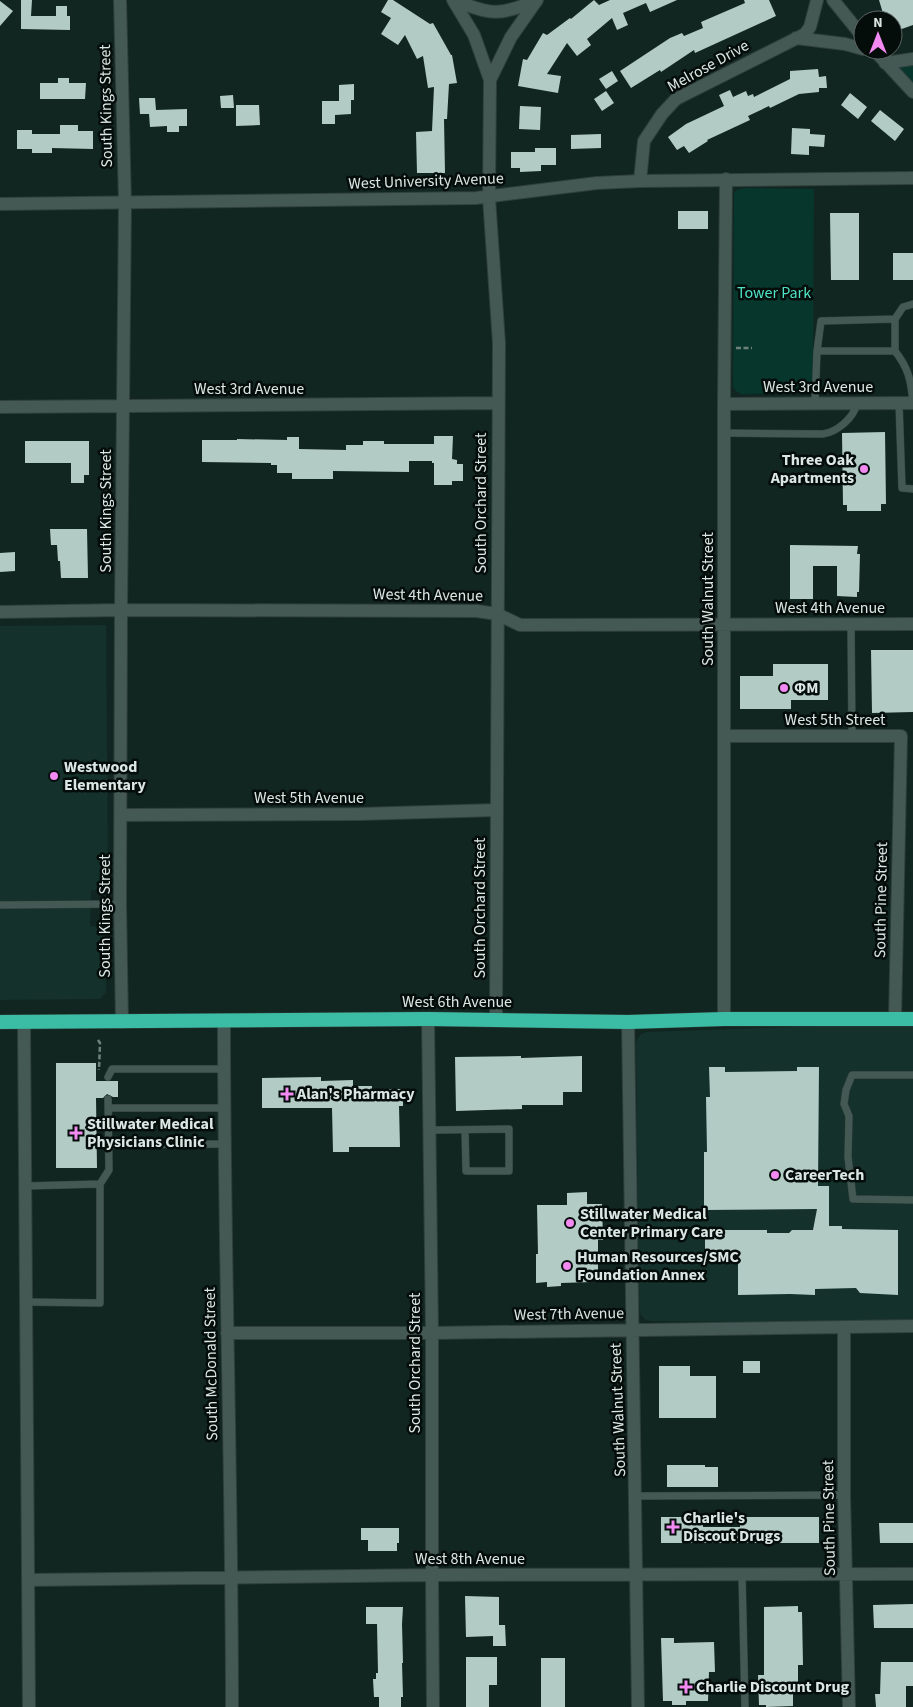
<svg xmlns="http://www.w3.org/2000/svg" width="913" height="1707" font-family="'Source Sans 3',sans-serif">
<rect width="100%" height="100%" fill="#122621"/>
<path fill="#14312b" d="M106 625 108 878 107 887 100 890H91L90 926 98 927 105 932 106 992 100 999 0 1000V626Z
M913 1023V1323L650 1321 645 1319 641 1315 639 1307 636 1042 640 1035 646 1032Z"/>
<path fill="#07362d" d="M913 59V92L885 63Z
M745 188 814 189 813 389 811 393 741 394 736 391 733 387 734 193 737 190Z"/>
<path fill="#b3cbc5" d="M21 0H32L31 16H56V6H67V16H70V30L21 29Z
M388 0H393L430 24 433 23 451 55H452L457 83 449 84 447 119H444L445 173H417L416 132 432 131 434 87 428 88 423 56 417 59 405 35 398 45 381 34 391 18 381 12Z
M594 0 599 5 610 0H677L650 12 646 3 623 13 628 25 617 30 612 18 587 39 591 45 577 56 567 43 547 74 561 76 558 93 518 86 523 59 527 60 543 33 547 35 570 18 571 19Z
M744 0H769L776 16 695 53 694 50 661 72 660 70 631 88 620 71 670 38 682 33 684 36 703 28 701 22 745 3Z
M879 0H913V25L896 31 893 20H885Z
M0 1 13 11 0 26Z
M818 69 819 77 826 76 827 88H819V92L799 94 770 108 769 106 748 116 750 120 707 140 708 141 689 153 684 146 677 150 668 137 686 124 724 106 719 95 730 90 733 97 746 91 748 96 753 94 754 97 790 79V71Z
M612 71 618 81 606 89 599 79Z
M58 78H69V83H86L85 99H40V83H58Z
M354 84V100H351V114L335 115V124H322V101H339V85Z
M606 91 614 103 602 111 594 99Z
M850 93 867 107 858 119 841 105Z
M233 95 234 108H221L220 96Z
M139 98H155L156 110 187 109V126H179V132H167V126L150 127 149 114H140Z
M236 105H259L260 125 236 126Z
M520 106 541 107 540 130 519 129Z
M880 110 904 129 895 141 871 121Z
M60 125H78V131H93V149L52 148V153H32V149H17V130H32V134H60Z
M792 128 810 129V134L825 135 824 147 809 146V155L791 154Z
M601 134V148L571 149V135Z
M535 148H556V165H541V171L520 172V168H511V152H535Z
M678 211H708V229H678Z
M830 213H859V280H831Z
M893 253H913V280H893Z
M885 432 886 504H881V511H847V505H843L842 433Z
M434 436H453L452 459 457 460V464H463V481H452V485H434V463H432V461H409V472L333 471V479H292V473H277V465H271V463L202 462V440H237V439L287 440V437H299V449L346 450V445H363V441H384V444H434Z
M25 441H89V475H84V483H71V463H25Z
M50 529H87L88 578H61L60 561H58L57 545H51Z
M790 545 858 546 857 554H860L859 592H857V597L837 596V566H813V599H790Z
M15 552V571L0 572V553Z
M871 650H913V712L872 713Z
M773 664H828V700H791V709H740V676H773Z
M521 1056V1058L582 1056V1092H563V1105H522V1109L456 1111 455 1057Z
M56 1063H96V1081H118V1097H113L107 1094 103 1098H96L97 1168H56Z
M709 1067H725V1072L797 1071V1067H819L818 1186H829V1226H842V1229L898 1230V1295L860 1293 856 1288 815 1289V1295L790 1294 738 1295V1254L705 1255V1230H767V1233H789L792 1230H813L817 1209 704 1210V1152H707L706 1097H710Z
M321 1077V1081L353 1080V1086H372V1089H403V1106H399L400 1147H349V1152H333L332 1108H262V1078Z
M587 1192V1204H602L603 1240H598V1273H592V1282L561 1283V1286L547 1287V1282L536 1283V1254H538L537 1205H567V1193Z
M743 1361H760V1373H743Z
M659 1366H690V1376H716V1418H659Z
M667 1465H705V1467H718V1487H667Z
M661 1517H703V1527H740V1517H819V1543H661Z
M879 1523H913V1543H880Z
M361 1528H399V1543H397V1551H368V1540H361Z
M465 1596 499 1597V1625H505L506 1646H493V1636L466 1637Z
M913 1604V1628H874L873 1605Z
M798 1606V1612H802L803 1665H798V1690H793V1706L766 1707V1705H759L758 1675H764V1607Z
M366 1607H403L402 1624 403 1663H402L403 1697H401V1707H379V1697H374L373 1679H376V1673H378L377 1624H366Z
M661 1638H674V1643L714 1642 715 1672H709L708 1701H686V1705H672V1701H663Z
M466 1657H497V1685H489V1707H466Z
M541 1658H565V1707H541Z
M881 1662H913V1686H906V1707H876L875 1694H880Z"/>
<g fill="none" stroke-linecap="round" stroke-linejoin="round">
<g stroke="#303f3b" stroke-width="8">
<path id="service" d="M895 319 903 307 913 304
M817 351 821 321 895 319V351
M815 403 817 351H895C909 369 911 381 913 403
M899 403 902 488 913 489
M724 433 823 434C837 432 854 418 857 403
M851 625 852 736
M0 905 120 904
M913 1075H852L846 1090 844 1104 849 1116 848 1157 853 1199 913 1200
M108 1077 112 1069H225
M109 1108H225
M429 1130H439L509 1129V1171H466L465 1130
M109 1145 225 1144
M100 1184 109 1170 108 1099
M25 1186 100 1184V1303L26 1302
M636 1496 844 1495
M742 1574 745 1707"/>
</g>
<g stroke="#303f3b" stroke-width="14">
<path id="minor" d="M120 0 125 203 121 610 120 904 122 1022
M453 0 474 35 490 80
M455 0C489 15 500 16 535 1
M833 0 863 37
M796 38 845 44 863 49
M874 50 913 92
M885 63 913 59
M640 181 644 141 662 114 676 99 805 34 810 27 817 0
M724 404 913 403
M0 407 498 403
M0 612 121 610 477 611 497 614 520 625 913 624
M724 736H901L895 1019
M121 815 359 814 497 810
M428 1019 432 1333V1575L433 1707
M496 1019 499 343 489 198 490 80 511 37 537 0
M724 1019V404L726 179
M224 1021C224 1250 232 1478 232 1707
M24 1022 29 1707
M628 1022 638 1707
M844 1328V1495L849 1707
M227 1333H432L913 1326
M28 1580 432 1575 913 1574"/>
</g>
<g stroke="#303f3b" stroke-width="14">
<path id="tertiary" d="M0 204 476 198 597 183 640 181 913 178"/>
</g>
<g stroke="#303f3b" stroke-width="15">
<path id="trunk" d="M0 1022 428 1019 628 1022 724 1019H913"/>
</g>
<path stroke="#6f807b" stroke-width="2.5" stroke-dasharray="5 2.5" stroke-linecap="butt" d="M736 348H752
M98 1040 100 1043 99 1070"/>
<use href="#service" stroke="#445953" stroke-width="7"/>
<use href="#minor" stroke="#445953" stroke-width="12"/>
<use href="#tertiary" stroke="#445953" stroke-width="12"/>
<use href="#trunk" stroke="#3bbca4" stroke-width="14"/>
</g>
<g fill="#f38af2" stroke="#050d0b" stroke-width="2">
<circle cx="864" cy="469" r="5"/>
<circle cx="784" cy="688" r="5"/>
<circle cx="54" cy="776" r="5"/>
<path d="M284.5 1086.5h5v5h5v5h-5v5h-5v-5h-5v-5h5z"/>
<path d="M73.5 1125.5h5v5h5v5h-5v5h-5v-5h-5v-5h5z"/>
<circle cx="775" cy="1175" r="5"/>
<circle cx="570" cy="1223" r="5"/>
<circle cx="567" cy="1266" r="5"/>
<path d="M670.5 1519.5h5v5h5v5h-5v5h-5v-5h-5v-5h5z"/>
<path d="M683.5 1679.5h5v5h5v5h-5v5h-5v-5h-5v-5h5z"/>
</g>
<g text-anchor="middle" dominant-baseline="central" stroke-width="5" stroke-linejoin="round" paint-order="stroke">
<g font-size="16" fill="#dbe7e4" stroke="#050d0b">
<text transform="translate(708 66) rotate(-29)">Melrose Drive</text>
<text transform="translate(106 106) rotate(-91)">South Kings Street</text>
<text transform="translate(426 181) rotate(-2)">West University Avenue</text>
<text x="818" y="387">West 3rd Avenue</text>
<text x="249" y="389">West 3rd Avenue</text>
<text transform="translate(481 503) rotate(-90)">South Orchard Street</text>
<text transform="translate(106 511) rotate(-90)">South Kings Street</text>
<text transform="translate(428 595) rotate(1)">West 4th Avenue</text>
<text transform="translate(708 599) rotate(-90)">South Walnut Street</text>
<text x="830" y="608">West 4th Avenue</text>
<text x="835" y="720">West 5th Street</text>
<text x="309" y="798">West 5th Avenue</text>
<text transform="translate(881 900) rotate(-89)">South Pine Street</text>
<text transform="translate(480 908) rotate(-90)">South Orchard Street</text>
<text transform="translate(105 916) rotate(-90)">South Kings Street</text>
<text x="457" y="1002">West 6th Avenue</text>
<text transform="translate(569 1314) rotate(-1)">West 7th Avenue</text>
<text transform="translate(415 1363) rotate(-90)">South Orchard Street</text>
<text transform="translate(211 1364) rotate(-91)">South McDonald Street</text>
<text transform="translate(618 1410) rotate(-92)">South Walnut Street</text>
<text transform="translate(829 1518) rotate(-91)">South Pine Street</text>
<text x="470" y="1559">West 8th Avenue</text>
</g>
<g font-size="16" fill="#4ee1c4" stroke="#050d0b">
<text x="774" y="293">Tower Park</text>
</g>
<g font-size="16" font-weight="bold" fill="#dbe7e4" stroke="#050d0b" text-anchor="start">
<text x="854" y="460" text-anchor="end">Three Oak<tspan x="854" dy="18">Apartments</tspan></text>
<text x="794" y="688">ΦΜ</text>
<text x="64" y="767">Westwood<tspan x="64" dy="18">Elementary</tspan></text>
<text x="297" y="1094">Alan's Pharmacy</text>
<text x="87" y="1124">Stillwater Medical<tspan x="87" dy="18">Physicians Clinic</tspan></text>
<text x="785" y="1175">CareerTech</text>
<text x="580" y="1214">Stillwater Medical<tspan x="580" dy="18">Center Primary Care</tspan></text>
<text x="577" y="1257">Human Resources/SMC<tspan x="577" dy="18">Foundation Annex</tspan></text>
<text x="683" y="1518">Charlie's<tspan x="683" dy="18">Discout Drugs</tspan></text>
<text x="696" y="1687">Charlie Discount Drug</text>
</g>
</g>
<g transform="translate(878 35)"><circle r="24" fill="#050d0b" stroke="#5b6462"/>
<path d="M0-4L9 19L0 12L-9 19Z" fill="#f38af2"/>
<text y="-8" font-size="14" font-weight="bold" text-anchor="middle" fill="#dbe7e4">N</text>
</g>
</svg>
